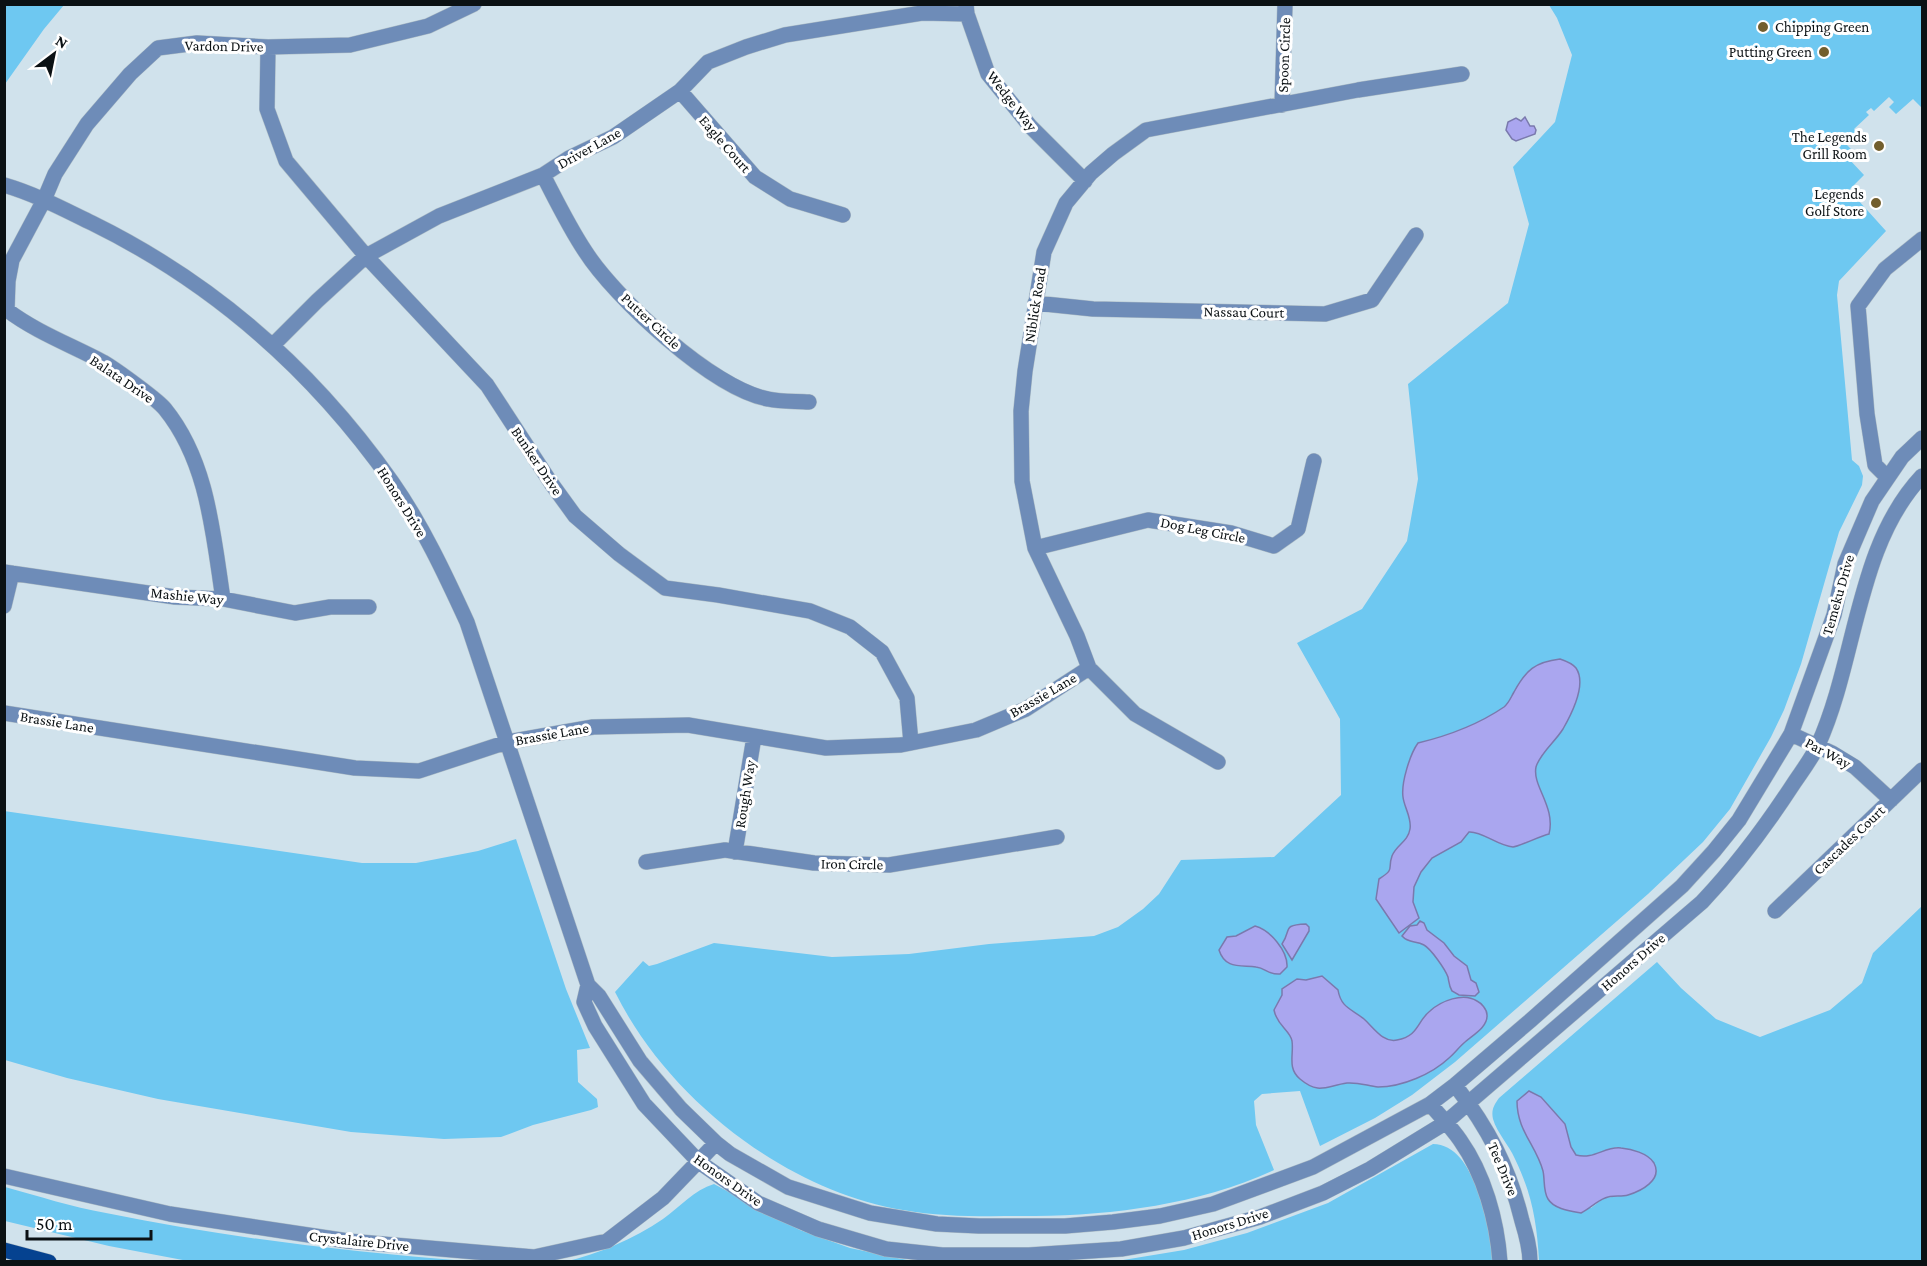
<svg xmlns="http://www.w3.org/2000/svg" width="1927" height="1266" font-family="'Crimson Pro',serif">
<rect width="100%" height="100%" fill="#d0e2ec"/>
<path fill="#6ec8f1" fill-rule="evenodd" d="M5 4 64 5 44 29 5 84Z
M1549 5H1922V108L1913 99 1896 114 1889 107 1894 102 1889 97 1874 111 1871 108 1866 112 1869 115 1854 129 1858 135 1847 145 1854 152 1848 158 1864 175 1849 190 1886 231 1839 281 1837 295 1852 460 1859 466 1863 476 1862 485 1839 532 1801 664 1784 710 1771 737 1730 809 1703 842 1648 894 1455 1062 1412 1095 1375 1118 1320 1146 1300 1091 1262 1094 1254 1101 1256 1125 1274 1170C1200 1204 1115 1215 1035 1216 991 1216 946 1218 903 1210 785 1190 668 1099 615 992L643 961 649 966 657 964 714 943 832 957 909 954 989 944 1094 936 1118 927 1143 909 1159 894 1181 860 1274 857 1341 795 1340 719 1297 643 1362 609 1407 541 1418 479 1408 384 1508 303 1529 224 1513 167 1555 122 1572 55 1557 18Z
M4 811 362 863H416L478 851 516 839 566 989 590 1048 577 1050 578 1082 597 1099 598 1107 591 1110 533 1125 501 1137 444 1139 351 1132 158 1099 67 1078 5 1060Z
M1922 906V1261H1539C1537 1223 1532 1194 1515 1159 1509 1145 1497 1133 1493 1119 1491 1110 1494 1105 1499 1098L1657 962 1681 988 1716 1019 1760 1037 1830 1010 1862 983 1873 953ZM1541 1097 1565 1124 1571 1147 1576 1155 1585 1158 1617 1147 1627 1195 1604 1198 1591 1208 1554 1205C1543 1193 1546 1181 1542 1166 1534 1142 1517 1130 1517 1101Z
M1433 1144C1476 1144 1489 1229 1494 1262H1111L1184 1250 1247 1233 1328 1203Z
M714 1184 800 1230 850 1248 912 1261 564 1262C598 1254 634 1239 663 1219 680 1207 694 1190 714 1184Z
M5 1187C38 1196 72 1207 106 1213 225 1237 345 1252 466 1261H188L109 1246 5 1221Z"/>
<path fill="#aaa6ef" stroke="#7a79ad" stroke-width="1.5" d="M1525 117 1530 126H1534L1536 130 1535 134 1516 141 1512 139 1506 130 1508 122 1516 118 1521 121Z
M1560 659C1566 661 1572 663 1576 668 1587 684 1571 715 1563 729 1555 742 1540 753 1536 767 1532 786 1556 807 1549 834 1540 836 1518 847 1513 847 1498 846 1482 831 1469 832L1461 842 1432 858 1421 872 1414 887 1413 902 1419 918 1399 933 1376 899 1379 879C1396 868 1387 870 1392 856 1396 845 1408 842 1410 829 1412 818 1404 807 1403 797 1401 783 1410 754 1418 743 1447 736 1479 724 1504 707 1509 703 1511 697 1514 692 1526 670 1535 662 1560 659Z
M1420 921 1424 923 1427 930 1444 943 1454 956 1467 966 1471 980 1476 983 1479 992 1475 996 1459 995 1452 991C1449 986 1449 982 1448 977 1445 969 1431 949 1424 945 1416 940 1409 944 1402 936L1410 926 1417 925Z
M1306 924 1309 927V931L1292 960 1282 944C1292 930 1281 925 1306 924Z
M1255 926C1270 930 1288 951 1287 967L1280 974C1268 975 1266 968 1256 967 1240 965 1225 969 1219 950L1227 937 1236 936Z
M1322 976 1338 990C1341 1008 1352 1009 1364 1019 1374 1028 1383 1043 1397 1040 1419 1036 1417 1021 1430 1011 1441 1001 1463 992 1477 1001 1481 1003 1487 1009 1487 1015 1488 1027 1473 1035 1465 1042 1459 1047 1455 1053 1449 1058 1432 1074 1402 1087 1378 1087 1368 1086 1358 1082 1347 1083 1326 1086 1319 1095 1300 1079 1287 1068 1294 1055 1292 1041 1290 1030 1277 1026 1274 1010L1282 995V989L1297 979 1306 980Z
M1529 1091 1541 1097 1565 1124 1571 1147 1576 1155C1594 1160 1605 1146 1621 1148 1631 1149 1648 1153 1654 1163 1663 1180 1641 1191 1628 1195 1621 1197 1612 1195 1605 1198 1597 1201 1589 1209 1581 1213 1570 1211 1554 1209 1548 1199 1543 1191 1545 1180 1543 1171 1536 1145 1517 1131 1517 1101Z"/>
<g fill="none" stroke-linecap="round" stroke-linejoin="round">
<g stroke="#adbcc5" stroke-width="16">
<path id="minor" d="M966 4 967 14 988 74 1030 126 1085 181
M268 47 267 109 286 161 366 256 487 385 551 483 575 516 619 554 665 588 718 595 810 611 850 627 882 652 907 698 911 743
M680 91 755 177 790 199 843 215
M1282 105 1285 4
M543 175C556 200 569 227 585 251 615 298 713 389 768 399 781 402 796 401 809 402
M4 185C35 194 63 209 92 223 214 283 313 370 392 482 422 525 445 574 467 622L588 985 599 996 640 1061 681 1109 716 1143 730 1154 788 1187 870 1213 937 1224 979 1226H1065L1113 1222 1160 1216 1213 1204 1313 1167 1430 1104 1455 1085 1531 1020 1682 886 1714 851 1739 820 1791 734 1834 615 1845 564 1872 501 1902 457 1922 438
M1035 303 1093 309 1325 314 1372 300 1416 235
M273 345 317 301 366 256 439 216 543 175 569 158 613 137 680 91 708 62 746 47 785 35 922 13 967 14
M1887 477 1875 465 1867 414 1858 306 1885 269 1922 239
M1035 548 1148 520 1231 533 1274 546 1298 529 1314 461
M4 572 175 597 223 599 295 613 330 607H369
M223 599C213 534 208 462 165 409 158 400 115 369 103 362 71 345 36 332 7 310L8 281 12 260 44 200 55 174 87 124 130 74 158 48 197 43 268 47 350 45 428 26 474 4
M4 606 12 573
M4 713 355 768 419 771 507 742 593 727 688 725 826 748 901 745 976 730 1026 709 1089 668
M1791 734 1832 753 1855 767 1891 800
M1218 762 1135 714 1089 668 1077 636 1035 548 1022 481 1021 411 1025 371 1044 252 1066 203 1091 173 1113 154 1146 130 1358 90 1462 74
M735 852 754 737
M646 862 725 850 814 863 889 865 1057 837
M1775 911 1922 770
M588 985 584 1002 595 1026 644 1104 699 1162 758 1203 818 1229 886 1249 942 1255H1029L1121 1249 1184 1238 1260 1217 1323 1193 1370 1169 1445 1123 1702 902C1737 865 1766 826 1794 783 1802 771 1812 758 1818 745 1857 659 1856 546 1922 476
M1455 1085C1488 1128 1509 1167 1522 1221 1526 1234 1530 1247 1530 1262
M1430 1104C1440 1116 1451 1127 1460 1140 1484 1174 1497 1220 1500 1262
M4 1176 170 1214 348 1241 534 1257 607 1241 663 1198 716 1143"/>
</g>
<g stroke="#adbcc5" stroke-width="16">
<path id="major" d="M4 1250 49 1262"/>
</g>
<use href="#minor" stroke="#6e8cb8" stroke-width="15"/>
<use href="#major" stroke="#054290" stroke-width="15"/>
</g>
<g fill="#725e2d" stroke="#fff" stroke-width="2">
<circle cx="1763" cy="27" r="6"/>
<circle cx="1824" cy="52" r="6"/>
<circle cx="1879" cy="146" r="6"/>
<circle cx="1876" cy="203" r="6"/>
</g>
<g text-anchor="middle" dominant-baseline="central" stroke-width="6" stroke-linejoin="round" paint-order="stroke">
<g font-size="15" fill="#0b1114" stroke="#fff" text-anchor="end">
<text x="1775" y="27" text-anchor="start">Chipping Green</text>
<text x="1812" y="52">Putting Green</text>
<text x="1867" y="137">The Legends<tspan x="1867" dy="17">Grill Room</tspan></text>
<text x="1864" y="194">Legends<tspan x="1864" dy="17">Golf Store</tspan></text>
</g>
<g font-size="15" fill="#0b1114" stroke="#fff">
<text transform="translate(224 46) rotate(1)">Vardon Drive</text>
<text transform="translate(1284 55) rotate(-88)">Spoon Circle</text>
<text transform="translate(1012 101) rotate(52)">Wedge Way</text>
<text transform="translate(725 144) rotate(49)">Eagle Court</text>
<text transform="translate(589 148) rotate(-29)">Driver Lane</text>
<text transform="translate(1035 305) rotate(-81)">Niblick Road</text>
<text transform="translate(1244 312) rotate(1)">Nassau Court</text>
<text transform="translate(651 321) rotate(43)">Putter Circle</text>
<text transform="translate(122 379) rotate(34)">Balata Drive</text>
<text transform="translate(537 461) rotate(56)">Bunker Drive</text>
<text transform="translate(402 502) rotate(58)">Honors Drive</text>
<text transform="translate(1203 530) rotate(11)">Dog Leg Circle</text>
<text transform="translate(1838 595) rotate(-74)">Temeku Drive</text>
<text transform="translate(187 596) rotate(6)">Mashie Way</text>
<text transform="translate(1043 695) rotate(-30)">Brassie Lane</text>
<text transform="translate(57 722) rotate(9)">Brassie Lane</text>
<text transform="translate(552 734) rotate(-10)">Brassie Lane</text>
<text transform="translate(1828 753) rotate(28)">Par Way</text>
<text transform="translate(745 794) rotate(-81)">Rough Way</text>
<text transform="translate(1849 840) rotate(-44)">Cascades Court</text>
<text transform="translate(852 864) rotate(1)">Iron Circle</text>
<text transform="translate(1633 962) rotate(-41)">Honors Drive</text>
<text transform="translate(1503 1169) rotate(67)">Tee Drive</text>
<text transform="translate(728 1180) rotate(35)">Honors Drive</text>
<text transform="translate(1230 1224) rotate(-17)">Honors Drive</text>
<text transform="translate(359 1241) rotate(6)">Crystalaire Drive</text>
</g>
</g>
<rect width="1927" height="1266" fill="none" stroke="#0b1114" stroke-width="12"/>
<g transform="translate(54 54) rotate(32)" stroke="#ffffff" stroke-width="4.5" paint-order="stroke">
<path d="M0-4.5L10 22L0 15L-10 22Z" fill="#0b1114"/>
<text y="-9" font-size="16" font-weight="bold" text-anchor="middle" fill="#0b1114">N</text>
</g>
<path d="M27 1230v9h124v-9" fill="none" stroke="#0b1114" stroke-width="3"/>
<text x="36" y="1230" font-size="18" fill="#0b1114" stroke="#ffffff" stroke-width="4.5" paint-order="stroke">50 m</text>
</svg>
